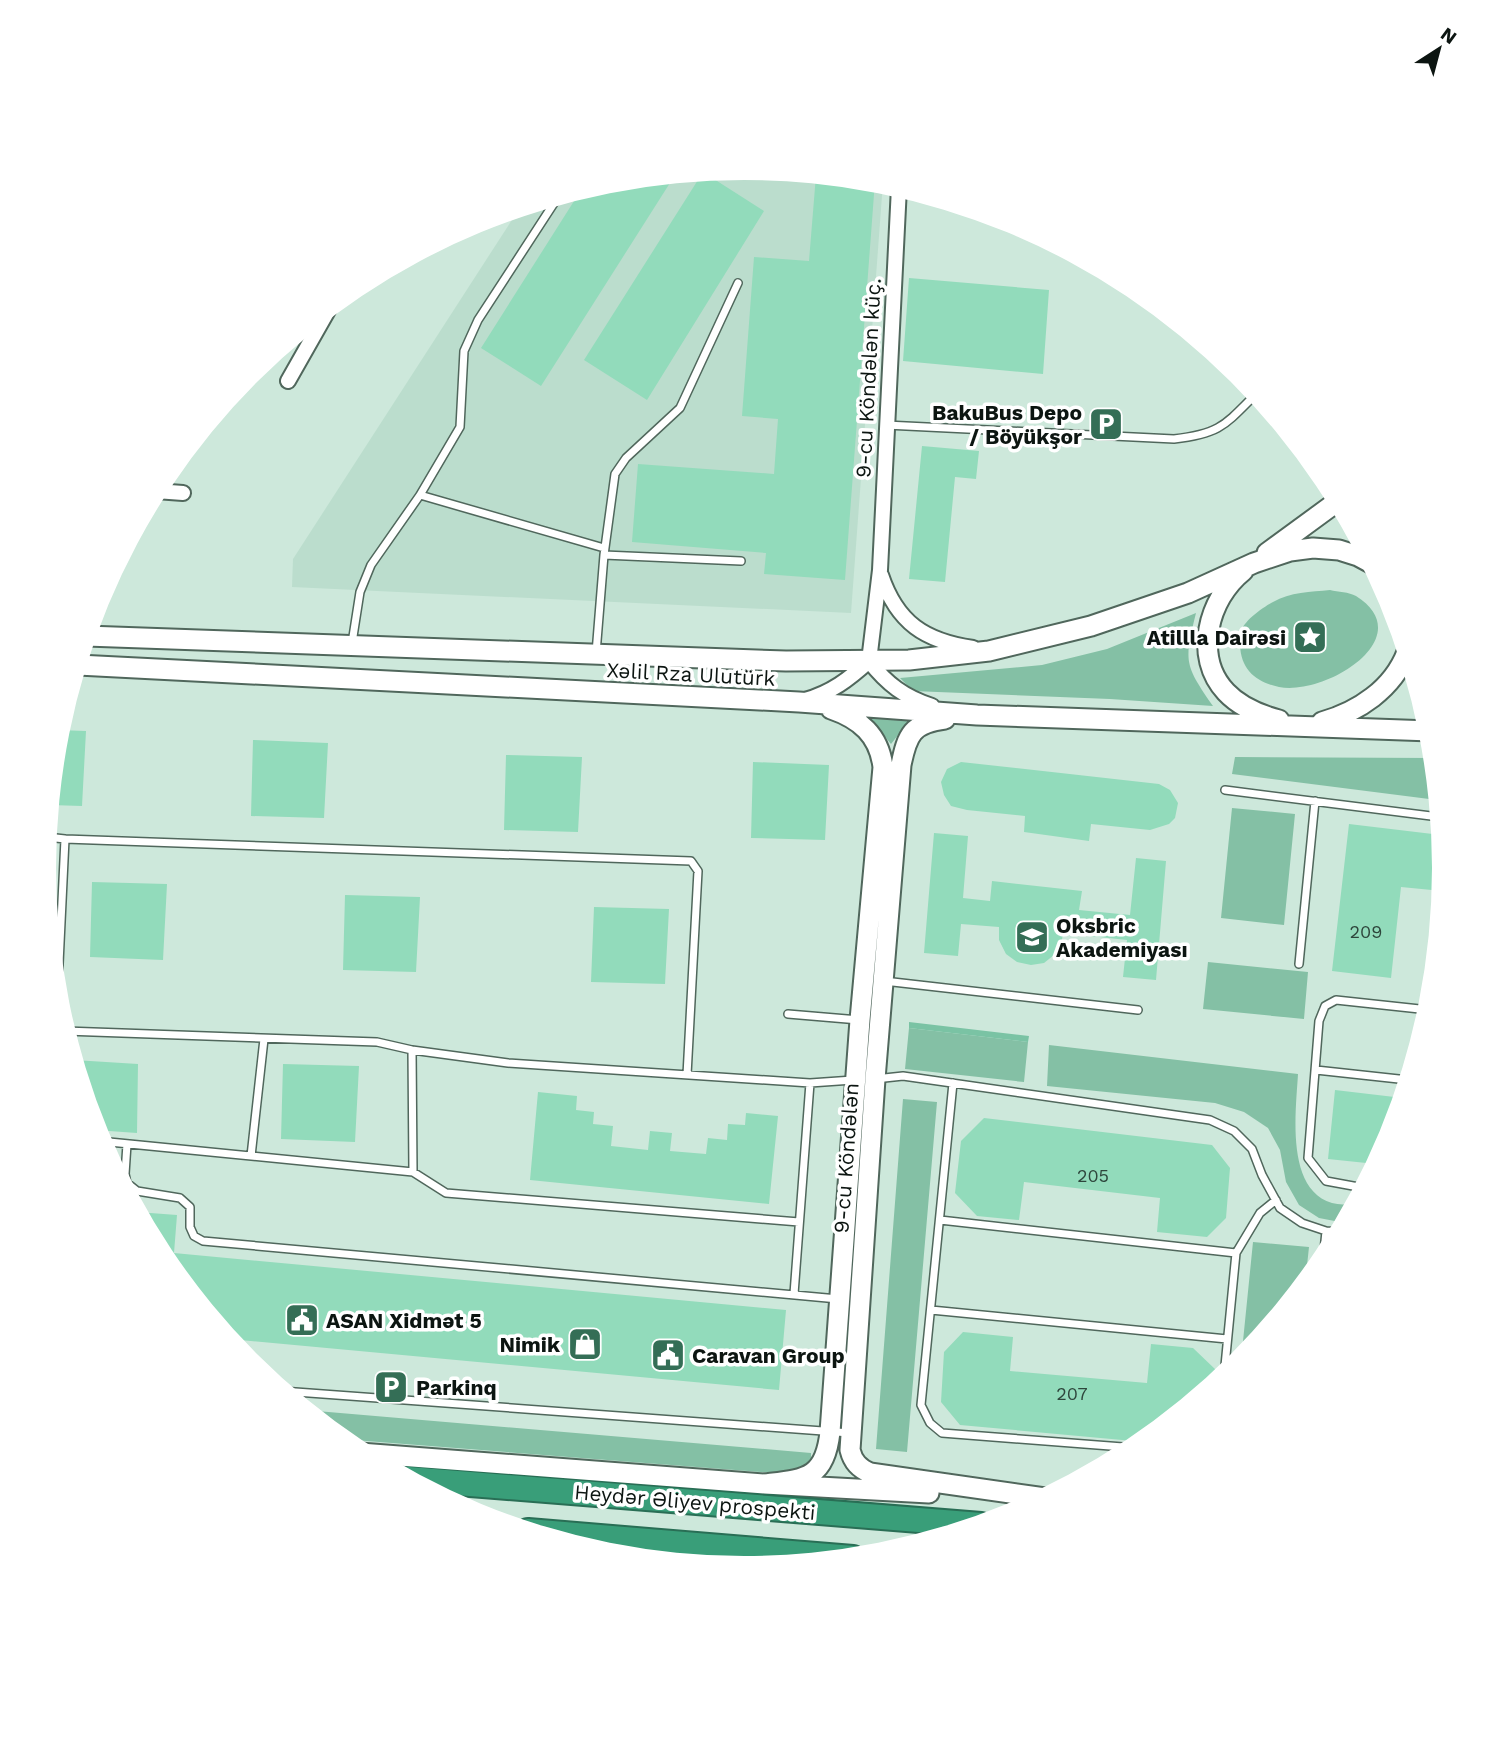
<svg xmlns="http://www.w3.org/2000/svg" width="1488" height="1737" font-family="'Work Sans',sans-serif">
<rect width="100%" height="100%" fill="#cde8db"/>
<path fill="#bbddcd" d="M744 168 883 182 851 613 292 587 293 559 519 209 608 182Z"/>
<path fill="#84c0a5" d="M1330 590C1338 592 1349 592 1356 596 1421 637 1326 696 1279 687 1256 682 1241 670 1240 645 1240 642 1238 638 1239 635 1243 621 1262 608 1273 602 1290 592 1311 592 1330 590Z
M1196 613C1184 662 1184 664 1213 706L1110 699 913 691 900 678 1042 665 1107 649Z
M869 718 910 720 891 744Z
M1235 757 1433 758 1437 800 1232 774Z
M1232 808 1295 814 1284 925 1221 918Z
M1208 962 1308 972 1304 1019 1203 1009Z
M909 1028 1028 1042 1024 1082 905 1069Z
M1049 1045 1298 1074C1296 1110 1285 1189 1332 1203 1339 1205 1347 1204 1354 1205L1345 1223 1319 1218 1299 1205 1286 1182 1280 1150 1268 1128 1244 1112 1215 1103 1047 1086Z
M903 1099 937 1102 907 1452 876 1449Z
M1253 1242 1309 1247 1305 1284 1241 1361Z
M305 1410 811 1453V1463L806 1470 786 1474 341 1439Z"/>
<path fill="#7ac3a4" d="M909 1022 1029 1036 1028 1042 909 1028Z"/>
<path fill="#92dbbb" d="M703 172 764 211 647 400 584 360Z
M675 175 541 386 481 348 581 190 608 182Z
M816 175 875 181 845 580 764 574 766 553 632 542 638 464 774 474 778 419 742 416 754 257 809 261Z
M909 278 1049 290 1043 374 903 361Z
M922 446 979 451 976 479 955 477 945 582 909 579Z
M58 730 86 731 82 806 50 805Z
M253 740 328 743 324 818 251 816Z
M506 755 582 757 578 832 504 830Z
M753 762 829 765 825 840 751 838Z
M961 762 1159 784 1170 790 1178 803 1175 818 1169 824 1150 830 1091 824 1089 841 1024 832 1025 816 967 810 951 806 944 795 941 782 947 769Z
M1349 824 1441 835 1444 869 1442 891 1401 887 1391 978 1332 971Z
M934 833 968 836 963 898 990 901 992 881 1082 891 1079 910 1130 915 1136 858 1166 861 1156 980 1123 977 1127 940 1063 933 1061 946 1054 955 1044 963 1031 965 1017 962 1006 954 999 940V927L961 924 958 956 924 953Z
M92 882 167 884 163 960 90 957Z
M345 895 420 897 416 972 343 970Z
M594 907 669 909 665 984 591 982Z
M74 1060 138 1064 137 1133 95 1130Z
M283 1064 359 1066 355 1142 281 1139Z
M1335 1090 1403 1098 1391 1137 1376 1164 1328 1159Z
M538 1092 577 1096 576 1110 594 1112 593 1124 613 1126 611 1146 648 1150 650 1131 672 1133 670 1151 706 1154 708 1138 727 1140 728 1124 745 1125 746 1113 778 1116 769 1204 530 1180Z
M984 1118 1212 1145 1230 1168 1226 1218 1207 1237 1157 1232 1160 1198 1024 1182 1019 1220 977 1216 955 1193 961 1141Z
M137 1212 177 1215 174 1253 786 1310 779 1390 229 1339 162 1257Z
M963 1332 1013 1337 1010 1371 1147 1383 1151 1344 1193 1348 1216 1370 1214 1384 1144 1442 960 1425 941 1402 944 1352Z"/>
<g fill="none" stroke-linecap="round" stroke-linejoin="round">
<g stroke="#50675c" stroke-width="10">
<path id="lane" d="M886 425 1174 439C1220 434 1225 425 1256 394
M420 495 604 548
M604 555 741 561
M352 643 360 592 371 565 420 495 460 427 464 351 478 320 558 197
M596 653 604 555 615 474 626 458 680 408 738 283
M1225 790 1439 817
M47 837 65 839 57 1005
M65 839 691 861 698 871 687 1075
M1299 964 1315 801
M884 981 1138 1010
M788 1014 859 1020
M65 1031 377 1042 412 1050 508 1063 810 1083 853 1080
M412 1050 413 1172
M1316 1070 1408 1080
M875 1079 903 1076 1210 1120 1234 1131 1252 1149 1262 1175 1280 1208 1302 1223 1326 1231 1340 1232
M953 1083 921 1405 930 1423 942 1433 1136 1448
M99 1141 413 1172 446 1193 799 1222
M127 1144 125 1174 127 1183 137 1191 180 1198 190 1207V1227L194 1236 203 1241 838 1299
M251 1156 264 1039
M1364 1188 1326 1181 1308 1158 1319 1021 1325 1006 1336 1000 1429 1010
M940 1220 1236 1253 1224 1376
M1236 1253 1260 1213 1276 1200
M1323 1261 1326 1231
M794 1294 810 1083
M931 1310 1227 1339
M282 1391 850 1433"/>
</g>
<g stroke="#50675c" stroke-width="18">
<path id="street" d="M288 381 330 307
M156 491 183 493
M881 575C897 623 925 641 973 648
M869 661C887 684 904 697 932 706
M805 700C831 693 849 679 869 661L880 570 899 187"/>
</g>
<g stroke="#50675c" stroke-width="23">
<path id="secondary" d="M1267 553 1338 501
M1243 571C1208 599 1193 657 1226 692 1240 707 1260 715 1279 720
M86 636 786 661 909 660 989 651 1091 626 1188 593 1254 563 1290 551 1313 548 1339 550 1358 556 1371 563
M78 665 799 702 977 715 1431 731
M945 719C912 723 907 735 901 765L875 1079 850 1450C853 1462 859 1468 870 1473L1045 1498
M1322 722C1358 712 1393 689 1407 652
M360 1453 765 1484 929 1493
M765 1484C805 1479 825 1479 830 1432L860 1020 883 767C879 735 860 719 831 709"/>
</g>
<g stroke="#296e55" stroke-width="28">
<path id="highway" d="M408 1479 981 1525
M528 1531 853 1558"/>
</g>
<use href="#lane" stroke="#fff" stroke-width="7"/>
<use href="#street" stroke="#fff" stroke-width="14"/>
<use href="#secondary" stroke="#fff" stroke-width="19"/>
<use href="#highway" stroke="#399e79" stroke-width="24"/>
</g>
<defs>
<g id="parking-square" transform="scale(1.75)"><rect x="-9" y="-9" width="18" height="18" rx="4" fill="#346e56" stroke="#fff"/><path d="M-3.5-5.5H1a3.5 3.5 0 0 1 0 7H-1V5.5H-3.5ZM-1-3.4V-.6H.8a1.4 1.4 0 0 0 0-2.8Z" fill="#fff"/></g>
<g id="sight-square" transform="scale(1.75)"><rect x="-9" y="-9" width="18" height="18" rx="4" fill="#346e56" stroke="#fff"/><path d="M0-6L1.8-2.2L6-1.7L2.9 1.2L3.7 5.4L0 3.3L-3.7 5.4L-2.9 1.2L-6-1.7L-1.8-2.2Z" fill="#fff"/></g>
<g id="university-square" transform="scale(1.75)"><rect x="-9" y="-9" width="18" height="18" rx="4" fill="#346e56" stroke="#fff"/><path d="M0-5L7-2L0 1L-7-2ZM-4 1L0 2.5L4 1V4Q0 6-4 4Z" fill="#fff"/></g>
<g id="civic-square" transform="scale(1.75)"><rect x="-9" y="-9" width="18" height="18" rx="4" fill="#346e56" stroke="#fff"/><path d="M-.6-6.5H3V-4.5H.6V-3L4-1V1h2V6H-6V1h2V-1L-.6-3ZM-1.2 2.5V6h2.4V2.5Z" fill="#fff"/></g>
<g id="shop-square" transform="scale(1.75)"><rect x="-9" y="-9" width="18" height="18" rx="4" fill="#346e56" stroke="#fff"/><path d="M-5-2.5h2.3a2.7 3.5 0 0 1 5.4 0H5L5.5 6h-11ZM-1.5-2.5h3a1.5 2.3 0 0 0-3 0Z" fill="#fff"/></g>
</defs>
<g fill-rule="evenodd">
<use href="#parking-square" x="1106" y="424"/>
<use href="#sight-square" x="1310" y="637"/>
<use href="#university-square" x="1032" y="937"/>
<use href="#civic-square" x="302" y="1320"/>
<use href="#shop-square" x="585" y="1344"/>
<use href="#civic-square" x="668" y="1355"/>
<use href="#parking-square" x="391" y="1387"/>
</g>
<g text-anchor="middle" dominant-baseline="central" stroke-width="7" stroke-linejoin="round" paint-order="stroke">
<g font-size="18" fill="#2e463c">
<text x="1366" y="931">209</text>
<text x="1093" y="1175">205</text>
<text x="1072" y="1393">207</text>
</g>
<g font-size="21" fill="#0c1511" stroke="#fff">
<text transform="translate(868 378) rotate(-87)">9-cu Köndələn küç.</text>
<text transform="translate(691 674) rotate(3)">Xəlil Rza Ulutürk</text>
<text transform="translate(846 1158) rotate(-86)">9-cu Köndələn</text>
<text transform="translate(695 1502) rotate(5)">Heydər Əliyev prospekti</text>
</g>
<g font-size="21" font-weight="bold" fill="#0c1511" stroke="#fff" text-anchor="start">
<text x="1082" y="412" text-anchor="end">BakuBus Depo<tspan x="1082" dy="24">/ Böyükşor</tspan></text>
<text x="1286" y="637" text-anchor="end">Atillla Dairəsi</text>
<text x="1056" y="925">Oksbric<tspan x="1056" dy="24">Akademiyası</tspan></text>
<text x="326" y="1320">ASAN Xidmət 5</text>
<text x="560" y="1344" text-anchor="end">Nimik</text>
<text x="692" y="1355">Caravan Group</text>
<text x="416" y="1387">Parkinq</text>
</g>
</g>
<path d="M0 0H1488V1737H0ZM56 868a688 688 0 1 1 1376 0a688 688 0 1 1-1376 0Z" fill="#fff" fill-rule="evenodd"/>
<g transform="translate(1439 49) rotate(36)" stroke="#ffffff" stroke-width="5" paint-order="stroke">
<path d="M0-5L12 26L0 18L-12 26Z" fill="#0c1511"/>
<text y="-10" font-size="19" font-weight="bold" text-anchor="middle" fill="#0c1511">N</text>
</g>
</svg>
